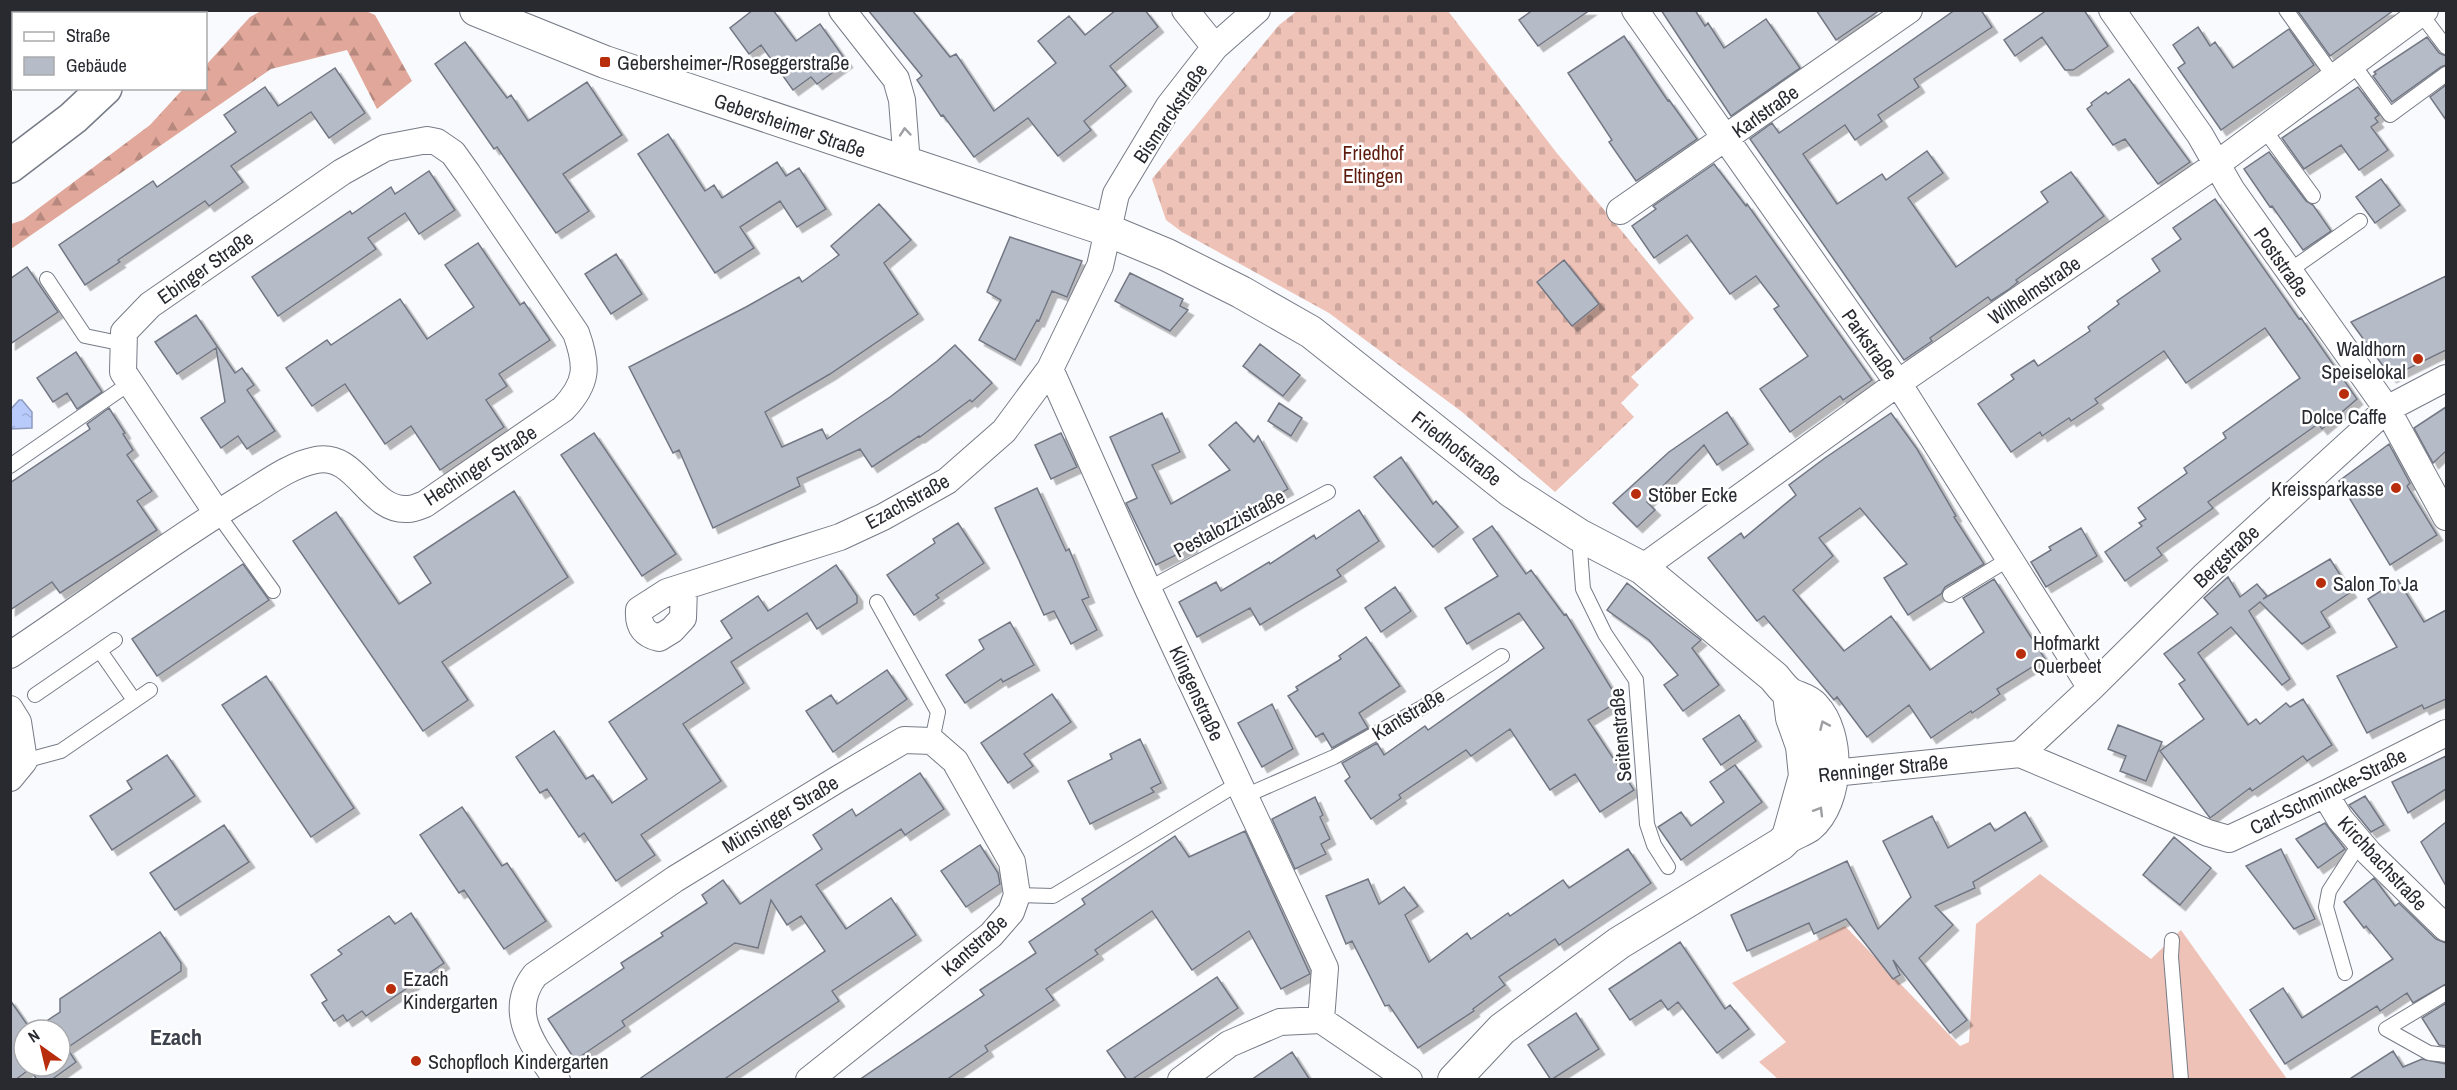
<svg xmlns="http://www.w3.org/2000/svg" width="2457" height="1090" font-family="'Archivo Narrow',sans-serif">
<defs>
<pattern id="forest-firs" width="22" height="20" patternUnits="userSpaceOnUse" patternTransform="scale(1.5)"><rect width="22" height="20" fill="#e0a79a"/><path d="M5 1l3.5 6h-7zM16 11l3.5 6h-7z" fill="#b6887e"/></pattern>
<pattern id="cemetery-stones" width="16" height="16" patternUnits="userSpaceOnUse" patternTransform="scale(1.5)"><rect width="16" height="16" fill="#efc2b7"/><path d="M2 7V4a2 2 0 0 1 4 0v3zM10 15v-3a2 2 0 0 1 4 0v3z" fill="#cda79e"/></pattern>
<pattern id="water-ripples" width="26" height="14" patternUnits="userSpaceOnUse" patternTransform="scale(1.5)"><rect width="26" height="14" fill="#b9cbfb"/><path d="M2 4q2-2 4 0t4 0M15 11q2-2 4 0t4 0" fill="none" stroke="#9faed7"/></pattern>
<filter id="shadow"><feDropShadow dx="5.5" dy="5.5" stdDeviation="0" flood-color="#0004"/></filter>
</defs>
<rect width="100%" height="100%" fill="#f9fafd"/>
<path fill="url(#forest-firs)" d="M263 10 366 11 375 15 412 81 377 109 347 50 271 69 11 249V224L23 220 150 125 183 89 206 88V65L250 17Z"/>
<path fill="url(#cemetery-stones)" d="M1297 11H1448L1556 152 1694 318 1631 377 1639 385 1621 403 1634 417 1555 492 1462 412 1329 313 1182 232 1166 220 1152 179 1279 25Z"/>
<path fill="#efc2b7" d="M2040 874 2151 959 2181 930 2287 1079H1778L1759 1062 1786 1042 1732 983 1845 926 1960 1046 1969 1042 1976 924Z"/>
<path fill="url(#water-ripples)" stroke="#8e9bbe" stroke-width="1.5" d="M19 400H22L32 412V428L11 429V409Z"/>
<path fill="#b6bbc8" stroke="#727783" stroke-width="1.5" filter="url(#shadow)" d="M753 10H773L796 41 820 24 847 62 817 84 811 77 793 90 761 45 749 54 730 28Z
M868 10H912L950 57 956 54 994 111 1056 63 1038 41 1069 16 1085 35 1116 10H1145L1158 27 1110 66 1126 86 1084 121 1091 130 1058 156 1028 118 974 157 943 115 941 116 917 80 922 76Z
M1533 10H1590L1538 46 1519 20Z
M1661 10H1695L1705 26 1708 23 1724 48 1766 19 1800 68 1731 116Z
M1816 10H1880L1836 40Z
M1955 10H1981L1992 27 1914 79 1919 87 1878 115 1882 121 1855 140 1845 125 1803 154 1837 204 1882 174 1886 180 1927 151 1943 173 1908 198 1956 267 2048 202 2041 192 2071 172 2104 216 2016 280 2018 282 2008 290 1991 301 1988 297 1930 338 1932 341 1904 360 1750 139 1772 123 1779 133Z
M2047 10H2084L2108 46 2073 70H2065L2042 37 2015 56 2004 40Z
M2297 10H2394L2330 56Z
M2198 27 2210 46 2215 42 2233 68 2289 29 2314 65 2221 130 2178 68 2185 63 2173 45Z
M1624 36 1668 101 1669 100 1697 139 1636 181 1609 142 1612 140 1568 73Z
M2427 37 2439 53 2446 56V65L2441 67 2392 102 2373 76 2376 74 2374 72Z
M465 42 507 98 511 95 528 121 587 82 622 135 563 174 589 211 556 233 497 147 494 149 435 64Z
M335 68 365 113 329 138 311 112 231 166 243 182 209 206 205 201 118 260 120 262 85 285 59 245 153 181 157 187 236 132 224 115 265 87 278 106Z
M2129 79 2190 162 2158 184 2125 139 2113 145 2087 109 2092 105 2091 103 2106 92 2108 94Z
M2446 85V120L2430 97Z
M2358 87 2379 115 2375 118 2378 122 2371 127 2388 150 2359 170 2341 145 2304 169 2282 138Z
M668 134 705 191 714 185 722 198 777 162 786 176 799 168 826 209 797 227 780 201 740 227 754 248 715 273 638 154Z
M2269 152 2306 201 2313 205 2331 231 2303 250 2272 206 2270 207 2244 169Z
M1714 164 1746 206 1747 204 1872 380 1843 400 1840 396 1790 432 1760 389 1808 356 1774 309 1779 306 1756 276 1730 294 1687 235 1654 258 1632 226 1656 209 1653 206Z
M429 171 455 210 419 234 405 213 368 238 376 249 278 316 252 277 350 211 352 214 391 187 395 194Z
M2381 179 2400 205 2375 223 2356 197Z
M2215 199 2299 319 2301 318 2357 399 2322 429 2318 424 2208 502 2213 508 2157 548 2162 555 2125 581 2105 552 2142 526 2139 523 2146 519 2138 508 2187 473 2184 468 2226 438 2223 433 2300 378 2265 328 2186 383 2164 351 2095 399 2098 403 2071 421 2069 418 2042 436 2040 432 2011 452 1978 404 2014 379 2011 375 2034 360 2038 366 2090 331 2088 327 2119 304 2117 301 2160 271 2152 259 2181 239 2173 228Z
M879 204 911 240 884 263 918 314 830 374 765 412 782 447 822 429 827 439 890 397 937 361 955 345 992 383 972 402 970 400 920 437 919 436 872 467 860 449 797 478 800 486 713 528 679 450 673 453 629 367 746 307 799 277 802 282 839 255 831 246Z
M1010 237 1082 261 1067 297 1052 291 1039 321 1037 320 1015 360 979 340 1001 300 987 292Z
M478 243 520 305 524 302 550 340 499 374 507 386 486 400 504 427 440 470 411 426 385 444 345 384 312 406 286 368 327 340 331 345 400 299 427 339 474 307 445 265Z
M616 254 642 294 611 314 585 274Z
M1564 260 1599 304 1572 326 1537 282Z
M27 267 58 312 10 344V279Z
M1130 273 1183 299 1180 306 1188 310 1170 331 1115 301Z
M2446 276V350L2391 377 2351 322Z
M196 315 235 373 242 368 254 385 247 390 275 431 247 449 238 436 221 448 201 418 225 402 216 348 177 374 155 342Z
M1260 344 1300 375 1283 396 1243 366Z
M76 352 102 392 77 409 67 393 53 402 37 378Z
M1279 403 1302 418 1291 436 1268 421Z
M2446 407V451L2433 463 2414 428Z
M109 408 125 433 123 434 133 450 127 455 152 491 137 501 157 530 60 593 52 582 10 610V483L90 429 87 424Z
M1727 412 1748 444 1717 465 1704 445 1647 502 1655 510 1637 527 1613 503 1669 452Z
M1162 413 1180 452 1152 465 1171 504 1230 470 1209 445 1236 422 1254 442 1258 436 1288 489 1191 545 1192 547 1156 565 1126 503 1137 498 1110 437Z
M1891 413 1917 449 1956 516 1954 517 1984 564 1945 587 1941 594 1908 615 1884 578 1907 564 1860 508 1819 538 1833 556 1793 590 1844 651 1891 616 1930 670 1984 632 1963 598 1994 579 2045 659 1997 689 2000 694 1972 713 1971 711 1931 738 1909 705 1867 737 1837 697 1834 700 1764 616 1757 621 1708 558 1741 533 1744 538 1796 495 1789 485 1825 458Z
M594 433 676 554 642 576 561 455Z
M1061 433 1077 467 1051 479 1035 445Z
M2389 444 2410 483 2407 486 2437 535 2390 565 2339 481Z
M1401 457 1433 504 1436 501 1458 527 1433 547 1374 477Z
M1037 488 1066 551 1069 549 1089 597 1082 600 1097 630 1071 644 1054 611 1044 615 995 508Z
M514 491 568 577 442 662 468 700 423 731 293 541 336 512 399 604 431 583 414 557Z
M1359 510 1379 541 1337 570 1341 576 1260 625 1250 608 1197 637 1179 602 1216 582 1221 591 1269 562 1270 564 1314 535 1316 539Z
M958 523 984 563 936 595 939 598 914 615 887 575 935 543 933 539Z
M1492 526 1526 574 1531 570 1564 615 1566 614 1619 701 1588 720 1634 790 1600 812 1575 774 1550 790 1510 729 1471 756 1466 750 1399 795 1401 798 1371 819 1345 781 1350 777 1342 763 1377 743 1384 755 1425 726 1428 730 1544 648 1519 613 1467 644 1445 608 1498 576 1473 539Z
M2081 528 2097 556 2046 587 2031 562 2051 550 2049 547Z
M2330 559 2351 592 2321 612 2330 627 2302 644 2260 602 2249 611 2290 679 2282 685 2231 627 2198 653 2248 725 2256 719 2260 724 2286 703 2290 707 2303 699 2332 745 2307 761 2303 756 2252 791 2250 788 2210 818 2160 751 2204 719 2179 684 2185 680 2164 654 2218 614 2204 598 2228 577 2240 597 2257 584 2267 596 2263 599Z
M243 564 269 600 157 676 132 639Z
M836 565 857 596V603L817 629 807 613 731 662 744 683 683 724 721 781 641 835 655 855 616 881 584 833 579 837 547 789 540 793 516 757 554 731 586 779 593 775 612 803 647 779 609 722 732 638 721 621 758 596 768 611Z
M2398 580 2424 622 2446 610V699L2424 709 2422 705 2367 733 2337 676 2397 647 2368 599Z
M1627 583 1701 640 1692 648 1719 685 1683 711 1664 685 1678 675 1649 640 1607 610Z
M1395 587 1411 611 1381 632 1365 608Z
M1010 622 1034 665 1003 682 1001 679 965 703 946 675 984 649 979 640Z
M1366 637 1400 686 1359 713 1368 728 1332 748 1323 733 1316 737 1288 696 1298 690 1296 687 1341 659 1339 656Z
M887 670 907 699 833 752 806 711 831 695 837 704Z
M266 676 354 808 311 837 222 705Z
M1052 694 1071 722 1024 754 1033 766 1008 783 981 743Z
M1272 704 1293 749 1262 767 1238 723Z
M1739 715 1756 741 1721 765 1703 739Z
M2118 725 2162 742 2146 781 2120 771 2126 756 2108 749Z
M1140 739 1161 783 1151 788 1154 792 1090 824 1068 781 1112 759 1110 754Z
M167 755 195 796 112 850 90 816 132 789 127 781Z
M2446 756V789L2408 813 2392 782Z
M1735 765 1762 802 1681 860 1658 827 1681 812 1691 826 1724 802 1710 782Z
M920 773 944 809 905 835 901 829 816 885 846 929 891 898 916 935 832 991 839 1001 723 1080H638L825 951 801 916 787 925 771 900 758 948 735 943 622 1021 625 1026 575 1060 548 1019 624 968 621 963 663 936 661 933 707 903 702 895 723 880 740 904 822 849 813 835 852 809 856 816Z
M2365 796 2384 825 2371 832 2349 805Z
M1315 797 1323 815 1320 817 1330 839 1321 844 1326 854 1295 869 1272 819Z
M462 807 502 866 507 863 546 921 504 949 464 890 459 893 420 835Z
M2025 812 2042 841 1973 882 1975 888 1935 906 1953 925 1919 958 1967 1020 1950 1033 1893 960 1900 975 1893 979 1846 919 1814 934 1809 923 1747 951 1731 915 1847 861 1878 929 1911 897 1883 841 1932 816 1948 848 1990 823 1995 831Z
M2446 822V886L2421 842Z
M2325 823 2345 849 2318 868 2296 839Z
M224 825 249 862 175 910 150 873Z
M1245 831 1310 974 1281 989 1249 931 1192 970 1152 911 1095 950 1098 954 1046 989 1054 1000 985 1046 988 1051 946 1080H859L984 995 980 990 1036 953 1029 942 1085 904 1082 899 1175 836 1189 857Z
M2174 837 2211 868 2180 905 2143 875Z
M980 845 998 873 1000 884 966 907 941 871Z
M1628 849 1651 883 1559 945 1555 939 1499 977 1505 985 1473 1009 1474 1011 1418 1048 1389 1005 1385 1006 1352 941 1346 944 1326 896 1368 879 1379 904 1404 887 1418 906 1405 915 1429 962 1467 933 1471 939 1508 913 1510 916 1563 880 1569 888Z
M2281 849 2315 919 2294 929 2246 866Z
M2374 878 2395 906 2399 903 2436 939 2446 943V984L2413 1003 2407 993 2380 1011 2377 1006 2285 1064 2250 1010 2283 988 2302 1018 2393 959 2366 926 2364 928 2344 902Z
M411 913 444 963 366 1016 362 1011 347 1021 343 1015 334 1021 322 1003 327 1000 311 975 342 954 338 950 389 916 395 924Z
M160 932 181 963V971L67 1048 76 1062 51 1080H37L30 1069 15 1080H10V1000L31 1030H24V1066H60V1030H33L60 1012V999Z
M1680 942 1725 1009 1730 1005 1749 1029 1717 1053 1678 1002 1668 1010 1661 1000 1630 1020 1609 989Z
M1217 977 1238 1008 1131 1080H1127L1107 1051Z
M2446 1003V1046L2439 1045 2422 1018Z
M1576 1013 1599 1049 1551 1080 1528 1045Z
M2393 1051 2403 1067 2422 1059 2446 1064V1080H2348Z
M1292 1052 1310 1080H1251Z"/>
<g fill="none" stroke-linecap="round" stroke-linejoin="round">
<g stroke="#767b87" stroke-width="16">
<path id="service" d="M2286 10 2335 78
M2421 14 2446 47
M2353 64 2390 115 2446 74
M10 71 14 72
M2264 129 2313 196
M2289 271 2360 221
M47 279 85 336 124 344
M10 466 130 383
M217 513 273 591
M1579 537 1583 589 1605 634 1636 680 1647 824 1654 845 1668 867
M1148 589 1328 492
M1950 595 2009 559
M877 602 938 712 932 741
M100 651 134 700
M35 695 115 640
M24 761 61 751 150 690
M1245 796 1334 757 1423 707 1502 656
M1017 895 1053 896 1239 783
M2172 940 2171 957 2181 1080
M2345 973 2326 907 2329 891 2360 843
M2446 993 2386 1029 2429 1053 2446 1055"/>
</g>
<g stroke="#767b87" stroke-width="28">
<path id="minor" d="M842 10 896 79 902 100 907 164
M1185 10 1215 47
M1635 10 1898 383 2091 688
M2112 10 2200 135 2231 189 2387 409 2446 517
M1620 211 1909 10
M1050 369 1148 589 1325 968 1321 1020
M1642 568 1898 383 2217 164 2425 10
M684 587 683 618 672 630 659 638C643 634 638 625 639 610L667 592 840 537 883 517 947 481 1004 431 1050 369 1100 266 1116 194 1169 106 1215 47 1257 10
M10 655C88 603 164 546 244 497 267 483 290 465 316 460 357 452 369 512 408 509 414 509 420 506 425 504L563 409C588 383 588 366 576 333L468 174 453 153 437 142 427 140 385 148 342 172 150 305 124 332 123 372 217 513
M10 709 18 722 24 761 10 778
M2020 754 2091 688 2206 574 2387 409 2446 378
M1814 775 2020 754 2208 833 2229 839 2325 794 2446 733
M2325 794 2340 819 2369 853 2446 928
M557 1080C534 1046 506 1013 535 975L675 879 838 779 904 740 932 741 955 761 1012 862 1017 895 1011 912 991 935 809 1080
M1181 1080 1229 1044 1280 1022 1321 1020 1409 1080"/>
</g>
<g stroke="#767b87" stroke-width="34">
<path id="tertiary" d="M476 10 605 62 1107 230 1167 255 1241 292 1311 332 1511 491 1579 535 1642 568 1774 677C1779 683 1784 690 1790 694 1799 699 1807 699 1814 707 1840 734 1839 801 1809 826 1803 830 1795 833 1788 837
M1454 1080 1502 1029 1619 943 1781 844 1788 837 1805 776 1802 746 1792 718 1789 694"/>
</g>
<g stroke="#767b87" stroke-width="36">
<path id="secondary" d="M140 10 141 14
M178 14 181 10
M10 166 73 118 105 88"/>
</g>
<use href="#service" stroke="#fff" stroke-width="14"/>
<use href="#minor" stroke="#fff" stroke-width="26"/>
<use href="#tertiary" stroke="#fff" stroke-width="32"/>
<use href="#secondary" stroke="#fff" stroke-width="33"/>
</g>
<defs><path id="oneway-chevron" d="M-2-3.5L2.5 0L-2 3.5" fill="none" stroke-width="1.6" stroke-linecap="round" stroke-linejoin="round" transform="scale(1.5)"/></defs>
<g stroke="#9e9fa2">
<use href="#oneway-chevron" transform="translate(905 132) rotate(-95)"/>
<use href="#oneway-chevron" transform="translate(1824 725) rotate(-114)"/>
<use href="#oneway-chevron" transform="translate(1819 811) rotate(-59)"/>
</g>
<g fill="#b82d0c" stroke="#fff" stroke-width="2">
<rect x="599" y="56" width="12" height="12" rx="3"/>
<circle cx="2418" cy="359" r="6"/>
<circle cx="2344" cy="394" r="6"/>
<circle cx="2396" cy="488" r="6"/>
<circle cx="1636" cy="494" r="6"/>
<circle cx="2321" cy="583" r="6"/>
<circle cx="2021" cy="654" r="6"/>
<circle cx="391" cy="989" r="6"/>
<circle cx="416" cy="1061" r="6"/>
</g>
<g text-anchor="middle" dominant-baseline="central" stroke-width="5" stroke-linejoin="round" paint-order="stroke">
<g font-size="20" fill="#282a30" stroke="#fff" text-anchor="start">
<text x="617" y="62">Gebersheimer-/Roseggerstraße</text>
<text x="2406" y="348" text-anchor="end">Waldhorn<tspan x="2406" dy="23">Speiselokal</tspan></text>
<text x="2344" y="416" text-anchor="middle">Dolce Caffe</text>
<text x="2384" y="488" text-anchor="end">Kreissparkasse</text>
<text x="1648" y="494">Stöber Ecke</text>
<text x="2333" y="583">Salon To Ja</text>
<text x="2033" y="642">Hofmarkt<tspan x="2033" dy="23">Querbeet</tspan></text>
<text x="403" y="978">Ezach<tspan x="403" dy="23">Kindergarten</tspan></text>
<text x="428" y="1061">Schopfloch Kindergarten</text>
</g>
<g font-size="20" fill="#282a30" stroke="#fff">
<text transform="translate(1765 111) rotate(-35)">Karlstraße</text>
<text transform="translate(1170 113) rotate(-56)">Bismarckstraße</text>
<text transform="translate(790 125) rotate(19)">Gebersheimer Straße</text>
<text transform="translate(2282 262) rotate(55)">Poststraße</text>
<text transform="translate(205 267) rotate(-35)">Ebinger Straße</text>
<text transform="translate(2034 290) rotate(-34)">Wilhelmstraße</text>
<text transform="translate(1870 344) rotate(55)">Parkstraße</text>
<text transform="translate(1457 448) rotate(38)">Friedhofstraße</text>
<text transform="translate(480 465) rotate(-33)">Hechinger Straße</text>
<text transform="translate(907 501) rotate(-29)">Ezachstraße</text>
<text transform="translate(1229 523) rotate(-28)">Pestalozzistraße</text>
<text transform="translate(2226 556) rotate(-43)">Bergstraße</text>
<text transform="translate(1197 693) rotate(65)">Klingenstraße</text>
<text transform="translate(1408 714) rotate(-31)">Kantstraße</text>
<text transform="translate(1620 735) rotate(-95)">Seitenstraße</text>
<text transform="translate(1883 768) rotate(-6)">Renninger Straße</text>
<text transform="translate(2328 791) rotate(-26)">Carl-Schmincke-Straße</text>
<text transform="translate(780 814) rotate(-31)">Münsinger Straße</text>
<text transform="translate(2383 863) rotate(47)">Kirchbachstraße</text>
<text transform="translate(974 945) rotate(-42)">Kantstraße</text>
</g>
<g font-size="20" fill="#5f1c0e" stroke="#fff">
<text x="1373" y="152">Friedhof<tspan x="1373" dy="23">Eltingen</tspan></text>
</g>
<g font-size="22" font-weight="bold" fill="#3e424d" stroke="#fff">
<text x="176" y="1037">Ezach</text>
</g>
</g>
<rect width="2457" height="1090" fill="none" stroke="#282a30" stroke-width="24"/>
<rect x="12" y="12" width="195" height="78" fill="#ffffff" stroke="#a9aaac" stroke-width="1.5"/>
<rect x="24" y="32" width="30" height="9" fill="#ffffff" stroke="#a9aaac" stroke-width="1.5"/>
<text x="66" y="42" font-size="18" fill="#282a30">Straße</text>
<rect x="24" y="57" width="30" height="18" fill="#b6bbc8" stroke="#a9aaac" stroke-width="1.5"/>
<text x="66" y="72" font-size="18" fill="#282a30">Gebäude</text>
<g transform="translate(42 1048) rotate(326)"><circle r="28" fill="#ffffff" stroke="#a9aaac" stroke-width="1.5"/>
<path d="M0-4.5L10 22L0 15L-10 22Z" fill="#b82d0c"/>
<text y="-9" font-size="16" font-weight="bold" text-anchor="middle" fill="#282a30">N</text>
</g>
</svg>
